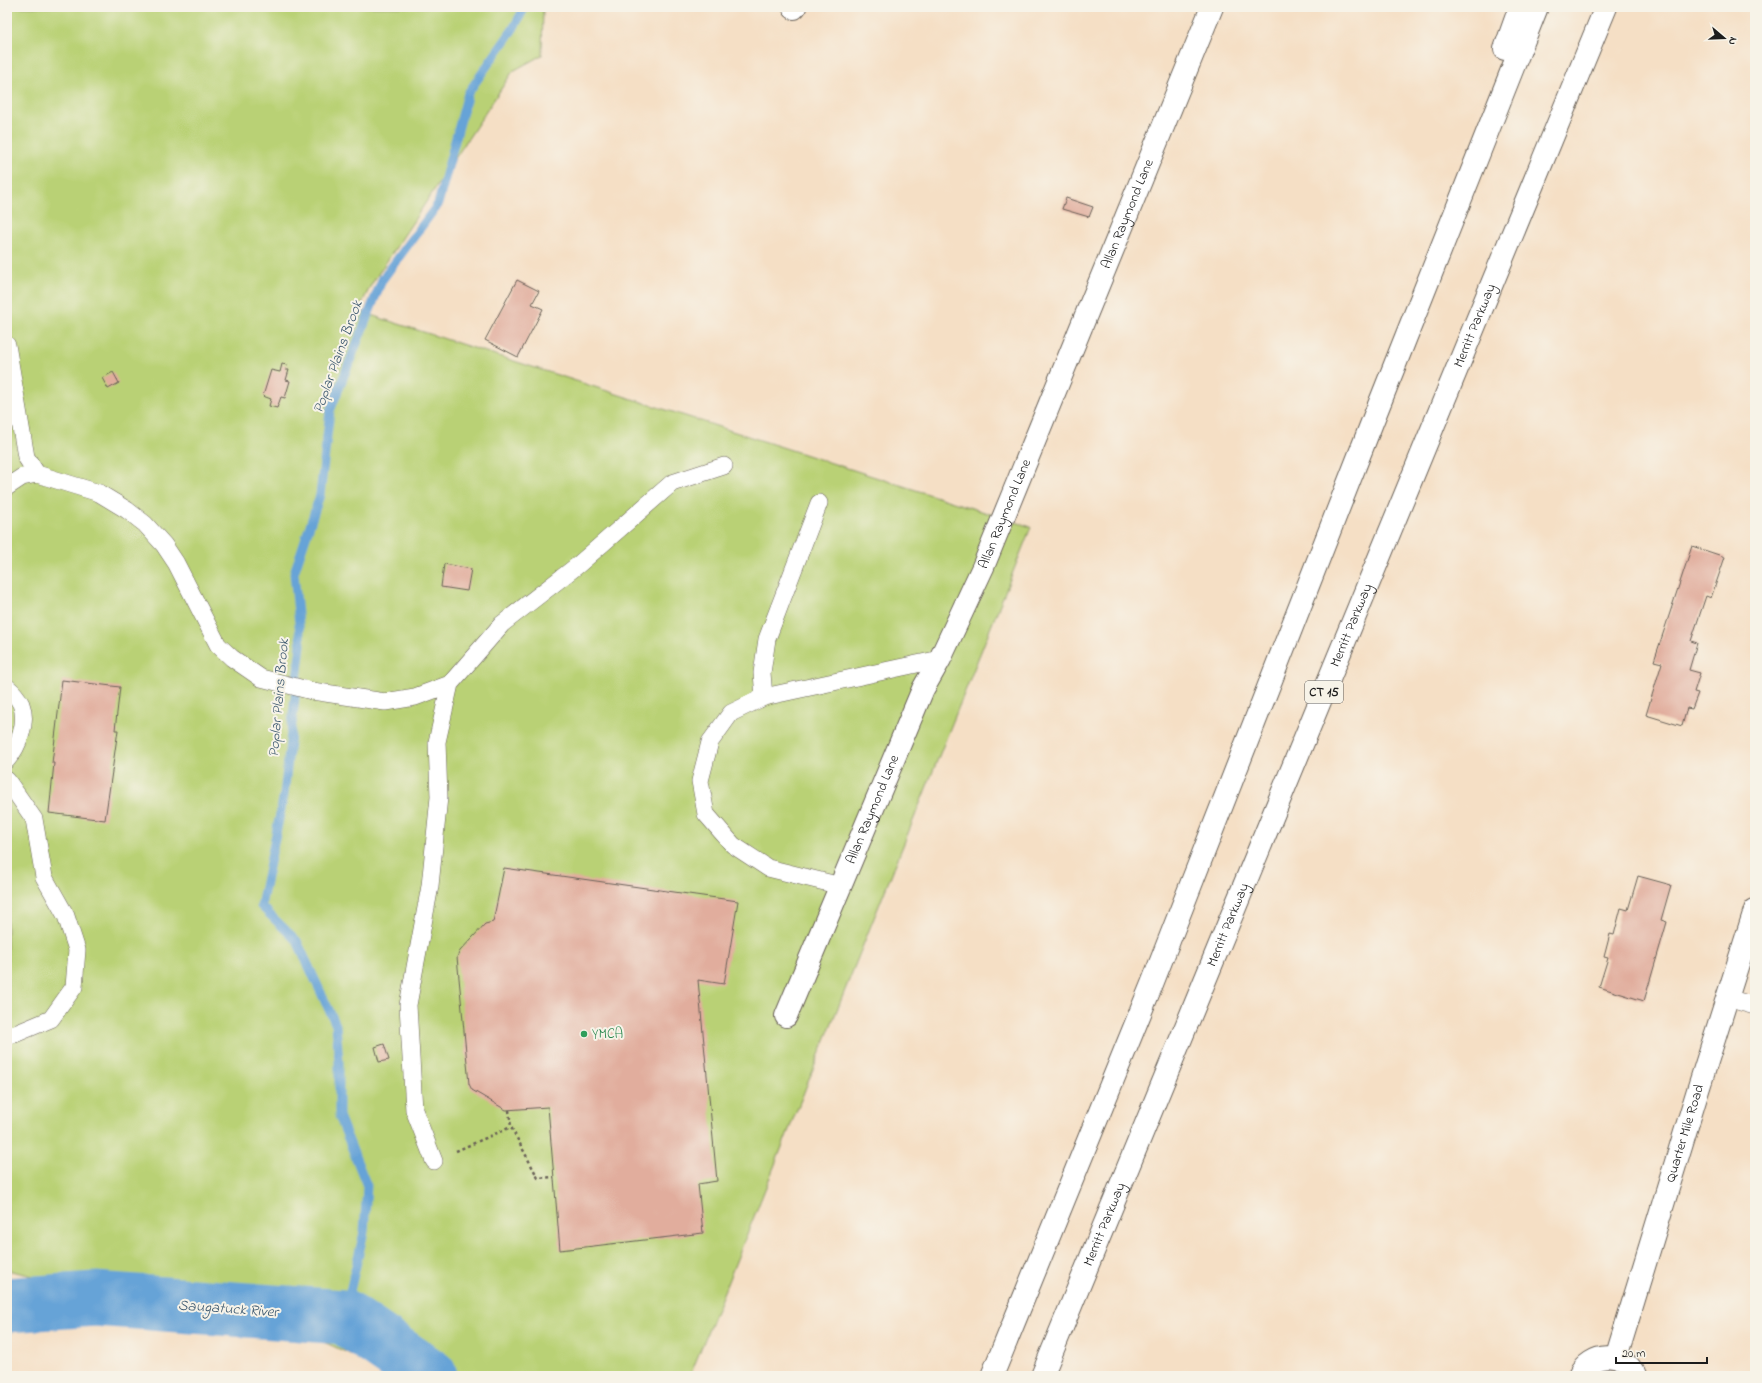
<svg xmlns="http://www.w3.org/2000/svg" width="1762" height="1383" font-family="'Indie Flower',sans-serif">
<rect width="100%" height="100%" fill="#f7f3e8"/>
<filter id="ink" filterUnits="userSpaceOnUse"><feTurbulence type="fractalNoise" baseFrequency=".025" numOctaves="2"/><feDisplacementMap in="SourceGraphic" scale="8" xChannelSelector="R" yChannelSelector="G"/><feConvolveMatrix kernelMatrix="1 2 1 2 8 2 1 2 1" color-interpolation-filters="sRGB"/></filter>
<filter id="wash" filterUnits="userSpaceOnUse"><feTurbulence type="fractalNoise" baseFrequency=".012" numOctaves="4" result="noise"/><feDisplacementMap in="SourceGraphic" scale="16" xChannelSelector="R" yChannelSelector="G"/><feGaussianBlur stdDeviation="0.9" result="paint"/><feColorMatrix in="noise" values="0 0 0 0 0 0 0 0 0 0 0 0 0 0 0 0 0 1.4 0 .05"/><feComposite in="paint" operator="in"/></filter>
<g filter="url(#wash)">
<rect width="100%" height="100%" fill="#f5dfc5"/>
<path fill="#b9d175" stroke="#6a7648" d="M7 7H543L542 55 513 71 371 285 358 311 1031 527 690 1376H398L326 1343 7 1270Z"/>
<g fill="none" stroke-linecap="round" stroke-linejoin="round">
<path stroke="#66a3d7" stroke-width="9" d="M344 1317 364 1232 367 1186 339 1116V1061L336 1025 297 941 261 906 284 795 301 645 294 573 320 495 330 411 382 280 438 204 468 93 513 29 525 7"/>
<path stroke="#66a3d7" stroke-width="55" d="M7 1305 95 1299 344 1317 430 1376"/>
</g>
<g id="blocks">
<path fill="#e1ad9d" d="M1066 198 1093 207 1089 217 1062 209Z
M517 280 539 291 532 304 543 309 518 357 485 340Z
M282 364 287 365 286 370H289L286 380 290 381 285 398 281 397 277 408 269 406 271 399 263 396 271 370 280 372Z
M113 372 119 383 108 389 102 378Z
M1692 546 1725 557 1711 598 1706 596 1691 641 1697 643 1689 670 1700 673 1694 692 1698 693 1692 709 1687 708 1682 726 1646 715 1662 663 1654 661Z
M444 564 471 569 467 591 441 587Z
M62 680 120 687 115 730H118L105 820 49 813 54 763H52Z
M504 868 738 901 724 984 698 980 717 1181 698 1184 703 1233 560 1250 548 1107 506 1110 472 1090 469 1084 457 957 460 951 485 924 493 922Z
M1638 876 1671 885 1661 920 1667 922 1644 1001 1599 987 1608 958 1604 957 1610 934 1614 935 1621 908 1628 910Z
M384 1044 389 1060 379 1062 375 1047Z"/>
</g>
</g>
<g filter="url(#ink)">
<use href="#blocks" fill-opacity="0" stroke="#686057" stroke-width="1"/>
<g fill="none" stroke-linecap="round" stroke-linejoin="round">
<g stroke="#686057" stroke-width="18">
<path id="service" d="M7 345 26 457 37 474
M7 487 22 477 37 474 99 493 127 510 145 524 164 545 176 563 218 645 232 658 261 678 312 691 385 702 415 697 450 684
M7 687C12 691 18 698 21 704 28 722 19 746 7 760
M764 697 762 673 767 639 819 503
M7 780 34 819 44 877 66 916 77 950 74 987 51 1019 15 1034 7 1035
M841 886 768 868 733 845 706 814 700 781 710 742 731 713 764 697 940 659
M1727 998 1755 1006
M434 1161 414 1110 408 1005 430 886 439 797 437 742 450 684 502 624 578 565 672 483 724 466"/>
</g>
<g stroke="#686057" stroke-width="24">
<g id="minor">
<path d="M794 8 795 7"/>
<path id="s1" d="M786 1016 923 689 940 659 983 567 1212 7"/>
<path id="s2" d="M1616 1358 1698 1090 1755 910"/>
<path d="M1579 1376C1590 1352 1624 1350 1635 1376"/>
</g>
</g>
<g stroke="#686057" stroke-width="24">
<g id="motorway">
<path d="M1505 49 1520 7"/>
<path d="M992 1376 1152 984 1373 420 1537 7"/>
<path id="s3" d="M1042 1376 1606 7"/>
</g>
</g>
<path stroke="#686057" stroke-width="2.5" stroke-dasharray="3 3" stroke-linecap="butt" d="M509 1110 511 1127 538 1178 554 1177
M456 1151 511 1127"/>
<use href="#service" stroke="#fff" stroke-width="17"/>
<use href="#minor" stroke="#fff" stroke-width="22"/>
<use href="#motorway" stroke="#fff" stroke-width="22"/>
</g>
</g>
<circle fill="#2e9e5b" stroke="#f7f3e8" stroke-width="1.5" cx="584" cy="1034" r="4"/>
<g text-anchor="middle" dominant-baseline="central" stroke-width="4" stroke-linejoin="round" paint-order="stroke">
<rect fill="#f7f3e8" stroke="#5e5c59" stroke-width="1" x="1305" y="681" width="38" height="22" rx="3"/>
<g font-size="13" font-weight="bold" fill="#1c1c1c">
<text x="1324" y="692">CT 15</text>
</g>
<g font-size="14" fill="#1c1c1c" stroke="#f7f3e8">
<text stroke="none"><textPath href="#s1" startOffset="872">Allan Raymond Lane</textPath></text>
<text stroke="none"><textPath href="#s3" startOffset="1136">Merritt Parkway</textPath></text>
<text stroke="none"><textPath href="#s1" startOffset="548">Allan Raymond Lane</textPath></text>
<text stroke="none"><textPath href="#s3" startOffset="812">Merritt Parkway</textPath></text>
<text stroke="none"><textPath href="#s1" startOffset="224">Allan Raymond Lane</textPath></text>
<text stroke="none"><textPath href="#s3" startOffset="488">Merritt Parkway</textPath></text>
<text stroke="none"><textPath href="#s2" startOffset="235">Quarter Mile Road</textPath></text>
<text stroke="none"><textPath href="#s3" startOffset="164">Merritt Parkway</textPath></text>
</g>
<g font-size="14" fill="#27864d" stroke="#f7f3e8" text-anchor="start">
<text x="592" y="1034">YMCA</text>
</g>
<g font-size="15" font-style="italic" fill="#3d5970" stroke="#f7f3e8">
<text transform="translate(338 357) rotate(-70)">Poplar Plains Brook</text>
<text transform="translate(279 698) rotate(-85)">Poplar Plains Brook</text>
<text transform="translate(228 1309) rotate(4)">Saugatuck River</text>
</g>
</g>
<rect width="1762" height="1383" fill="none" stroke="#f7f3e8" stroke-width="24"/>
<g transform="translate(1724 38) rotate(109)" stroke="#f7f3e8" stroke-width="3" paint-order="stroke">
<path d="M0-3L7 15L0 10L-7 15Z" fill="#1c1c1c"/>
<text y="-6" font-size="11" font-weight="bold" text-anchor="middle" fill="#1c1c1c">N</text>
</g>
<path d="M1616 1357v6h91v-6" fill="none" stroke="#1c1c1c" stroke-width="2"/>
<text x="1622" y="1357" font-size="12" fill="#1c1c1c" stroke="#f7f3e8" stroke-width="3" paint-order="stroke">20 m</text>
</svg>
